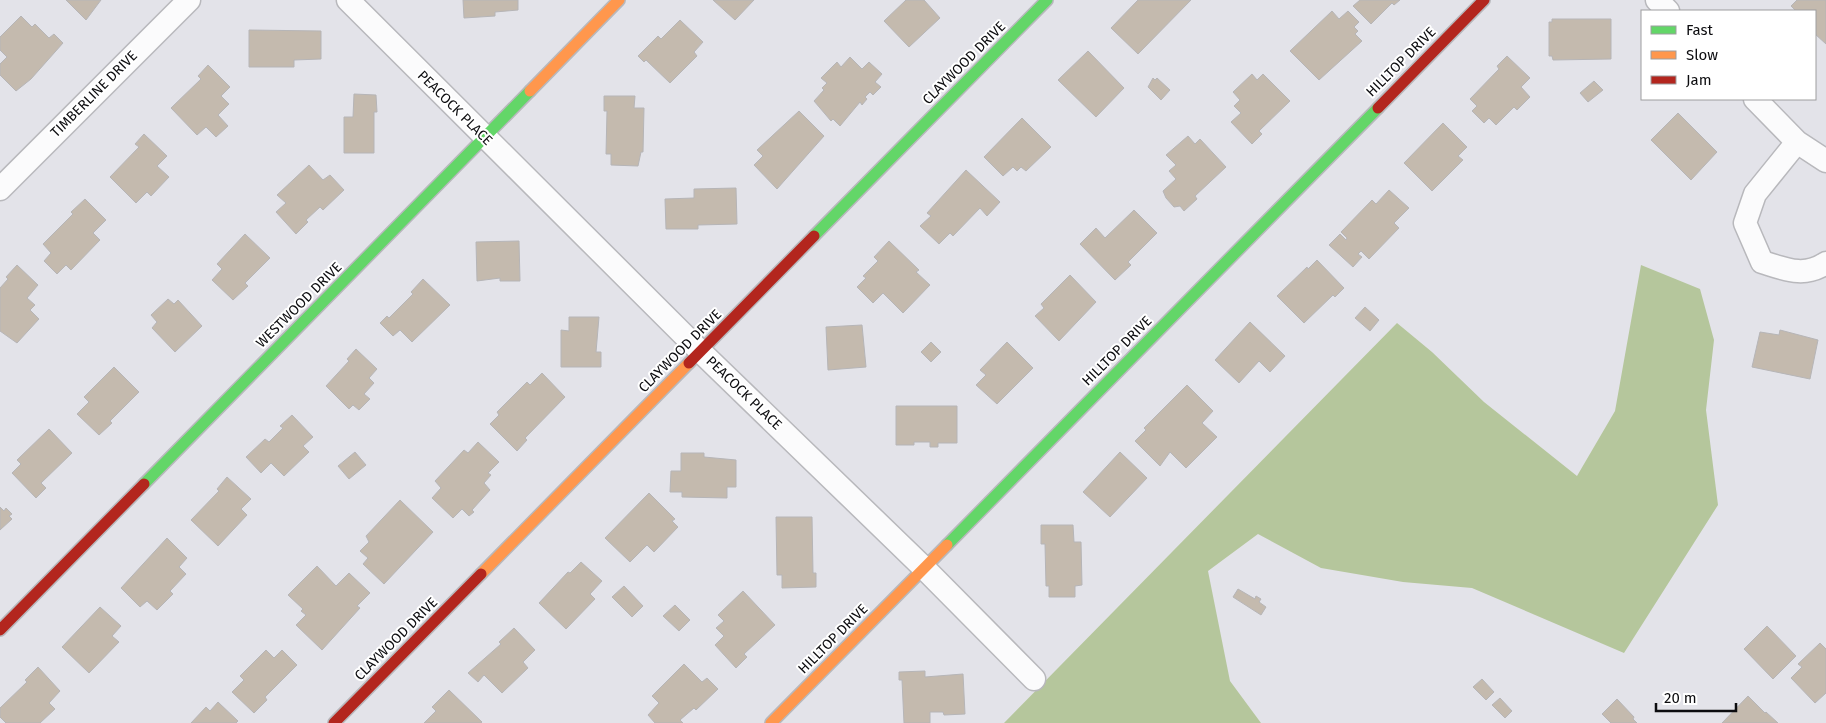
<svg xmlns="http://www.w3.org/2000/svg" width="1826" height="723" font-family="'Fira Sans',sans-serif">
<rect width="100%" height="100%" fill="#e3e3e9"/>
<path fill="#b5c69c" d="M1641 265 1700 289 1714 340 1706 410 1718 505 1624 653 1472 588 1403 582 1321 568 1258 534 1208 571 1230 681 1261 723H1004L1397 323 1432 352 1484 402 1577 476 1615 411Z"/>
<path fill="#c4baae" stroke="#b6b5b7" d="M66 0H101L86 20Z
M463 0H518V10L495 12V16L464 18Z
M713 0H754L735 20Z
M906 0H924L940 18 909 47 884 21Z
M1138 0H1191L1138 54 1111 28Z
M1360 0H1400L1394 5 1392 3 1371 24 1353 6Z
M1797 0H1826V44L1815 34V11H1796L1791 6Z
M1332 11 1339 19 1348 11 1359 22 1354 27 1358 31 1355 34 1362 41 1319 80 1290 51Z
M21 16 32 27 35 24 49 38 54 34 63 43 31 79 16 91 0 75V64L7 57 0 50V37Z
M1552 19H1611V59L1553 60 1552 56H1549V22H1552Z
M680 20 703 42 694 52 697 56 670 83 646 60 644 62 638 56 658 36 661 39Z
M249 30 321 31V59L294 60V67H249Z
M1088 51 1124 88 1096 117 1058 80Z
M1507 56 1530 78 1521 87 1530 97 1517 110 1514 107 1496 125 1489 118 1484 123 1472 111 1477 106 1470 99 1499 69 1497 66Z
M850 57 862 69 869 62 882 74 875 82 881 87 873 95 870 92 865 97 867 99 862 105 860 102 840 126 833 119 831 121 814 101 824 90 822 88 827 83 821 78 837 62 841 67Z
M208 65 230 87 221 96 229 104 218 115 228 126 216 137 206 127 197 135 171 108 201 79 198 76Z
M1252 74 1257 80 1263 74 1290 101 1259 131 1262 134 1252 144 1231 122 1241 113 1234 106 1240 100 1233 92Z
M1153 78 1155 80 1157 78 1170 90 1161 100 1148 87Z
M1594 81 1603 90 1588 102 1580 93Z
M354 94 376 95 377 112H374V153H344V117H353Z
M604 96H635L634 108H644L643 152H641L638 166 611 165V154H606L607 111H604Z
M799 111 824 136 777 189 754 165 763 156 757 150Z
M1678 113 1717 152 1691 180 1651 140Z
M1022 118 1051 147 1026 171 1021 167 1017 171 1013 167 1003 176 984 157Z
M1443 123 1467 147 1458 156 1463 160 1432 191 1404 163Z
M144 134 167 156 157 166 169 177 151 196 147 192 136 203 110 177 139 147 135 144Z
M1188 136 1195 144 1200 139 1226 167 1195 196 1197 199 1184 211 1180 206 1174 207 1166 198 1163 191 1176 179 1169 171 1176 165 1166 155Z
M309 165 323 180 330 175 344 190 323 210 320 207 306 220 308 222 296 234 276 212 286 203 277 195Z
M966 170 1000 202 987 216 980 208 953 236 950 233 939 244 920 226 931 216 927 213Z
M736 188 737 224 698 225V229H666L665 199 694 198V189Z
M1389 190 1409 208 1394 223 1399 228 1369 259 1361 251 1358 254 1362 257 1353 267 1329 245 1340 234 1346 240 1347 238 1341 232 1372 200 1376 204Z
M85 199 106 220 93 233 100 240 71 270 66 265 57 274 44 261 51 253 43 244 73 214 71 212Z
M1134 210 1157 233 1128 262 1131 265 1115 280 1080 244 1096 228 1105 238Z
M245 234 270 258 245 283 248 286 233 300 212 280 222 269 217 264Z
M519 241 520 281H500V278L477 281 476 242Z
M889 241 919 270 916 272 930 285 903 313 883 293 873 303 857 287 866 278 863 276 878 261 874 257Z
M1317 260 1344 288 1335 297 1333 295 1304 323 1277 296 1307 267 1308 269Z
M17 265 38 285 27 298 35 305 30 310 39 319 17 343 0 331V288L8 279 6 277Z
M1070 275 1096 302 1059 341 1035 316 1044 308 1041 304Z
M423 279 450 305 412 342 400 330 393 336 380 323 387 316 389 318 413 294 411 292Z
M168 299 174 304 178 300 202 326 175 352 152 328 157 322 151 315Z
M1365 307 1379 320 1370 331 1355 318Z
M569 317H599L596 352H601V367H561V330L569 331Z
M1250 322 1285 356 1270 372 1259 361 1239 383 1215 360Z
M862 325 866 367 828 370 826 327Z
M1780 330 1818 340 1810 379 1752 367 1760 332 1779 335Z
M931 342 941 352 931 362 921 352Z
M1007 342 1033 368 997 404 976 385 986 375 980 370Z
M356 349 377 369 369 378 374 383 364 394 370 399 359 410 353 405 349 409 326 386 349 361 347 359Z
M114 367 139 392 110 421 112 423 99 435 77 414 89 402 84 397Z
M542 373 565 397 525 438 527 440 517 451 490 424 499 415 497 412 527 382 530 385Z
M1187 385 1213 411 1202 423 1217 437 1186 468 1170 452 1160 466 1135 441 1146 430 1144 428Z
M896 406H957V443H938V447H930V442H914V445H896Z
M292 415 313 437 303 446 309 452 284 476 271 463 261 473 246 457 265 439 269 442 283 428 280 426Z
M49 429 72 453 41 483 46 488 36 498 12 473 21 464 17 460Z
M478 442 499 462 488 473 491 475 484 483 490 490 472 510 474 512 469 516 462 509 453 518 432 498 441 488 435 481 464 450 468 453Z
M355 452 366 465 349 479 338 466Z
M1120 452 1147 478 1110 517 1083 492Z
M681 453H704V457L736 460V487H727V498L682 497V492H670L671 471H681Z
M227 477 251 499 241 509 247 515 218 546 191 520 219 491 217 489Z
M649 493 675 519 672 521 678 527 654 552 647 545 630 562 605 538Z
M400 500 433 532 384 584 363 564 368 558 360 551 369 542 366 536Z
M0 507 4 511 6 508 12 514 9 516 12 519 0 530Z
M776 517H812L813 573H816V587L782 588V575H777Z
M1041 525H1073L1074 542H1081L1082 585 1075 586V597H1049V586H1046L1045 544H1041Z
M167 538 187 558 179 567 186 574 170 591 173 594 157 610 147 601 140 607 121 588Z
M581 562 602 581 590 594 595 599 566 629 539 603 568 572 570 573Z
M317 566 336 586 349 573 370 593 357 606 360 608 322 650 296 625 306 615 301 611 303 609 288 595Z
M624 586 643 606 632 617 612 597Z
M1238 589 1255 599 1256 596 1261 599 1259 602 1266 607 1261 615 1233 597Z
M743 591 775 625 744 654 747 657 736 668 715 645 724 636 716 628 724 621 718 615Z
M675 605 690 620 679 631 663 616Z
M100 607 121 626 112 636 119 642 89 673 62 647Z
M1767 626 1796 656 1773 679 1744 649Z
M514 628 535 650 523 662 528 668 502 693 484 675 478 682 468 673 501 644 499 642Z
M1820 643 1826 649V693L1815 703 1791 678 1802 667 1798 664Z
M266 650 274 658 282 650 297 665 265 697 267 700 254 713 232 692 244 680 240 676Z
M684 664 702 682 707 678 718 689 696 710 694 708 680 720 683 723H655L648 715 659 703 652 696Z
M38 667 60 691 49 703 55 709 40 723H6L0 717V708L27 682 25 680Z
M925 671V677L963 674 965 714 944 715 943 712H930V723H904L902 680H899V672Z
M1482 679 1494 692 1486 700 1473 687Z
M449 690 482 722 481 723H424L436 711 432 707Z
M1748 696 1765 713 1766 712 1778 723H1722Z
M1500 698 1512 711 1505 718 1492 705Z
M1617 699 1634 717 1633 719 1637 723H1611L1602 714Z
M218 702 238 721 236 723H191L206 707 210 711Z"/>
<g fill="none" stroke-linecap="round" stroke-linejoin="round">
<g stroke="#b8b8bc" stroke-width="25">
<path id="street" d="M348 0 701 352 924 568 1034 679
M1657 0 1668 11
M1755 99 1797 142 1826 161
M1797 142 1755 194 1745 223 1762 262C1785 269 1804 278 1826 263
M0 189 189 0"/>
</g>
<g stroke="#b8b8bc" stroke-width="14">
<path id="fast" d="M814 236 1047 0
M144 484 530 91
M947 545 1378 108"/>
</g>
<g stroke="#b8b8bc" stroke-width="14">
<path id="slow" d="M530 91 619 0
M481 574 689 363
M771 723 947 545"/>
</g>
<g stroke="#b8b8bc" stroke-width="14">
<path id="jam" d="M1378 108 1484 0
M689 363 814 236
M0 630 144 484
M334 723 481 574"/>
</g>
<use href="#street" stroke="#fbfbfc" stroke-width="22"/>
<use href="#fast" stroke="#63d668" stroke-width="11"/>
<use href="#slow" stroke="#ff974d" stroke-width="11"/>
<use href="#jam" stroke="#b3261e" stroke-width="11"/>
</g>
<g text-anchor="middle" dominant-baseline="central" stroke-width="4" stroke-linejoin="round" paint-order="stroke">
<g font-size="14" fill="#0c0c0f" stroke="#fff">
<text transform="translate(1401 62) rotate(-45)">HILLTOP DRIVE</text>
<text transform="translate(964 63) rotate(-45)">CLAYWOOD DRIVE</text>
<text transform="translate(94 94) rotate(-45)">TIMBERLINE DRIVE</text>
<text transform="translate(455 108) rotate(45)">PEACOCK PLACE</text>
<text transform="translate(299 305) rotate(-45)">WESTWOOD DRIVE</text>
<text transform="translate(680 351) rotate(-45)">CLAYWOOD DRIVE</text>
<text transform="translate(1117 351) rotate(-45)">HILLTOP DRIVE</text>
<text transform="translate(744 393) rotate(44)">PEACOCK PLACE</text>
<text transform="translate(396 639) rotate(-45)">CLAYWOOD DRIVE</text>
<text transform="translate(833 639) rotate(-45)">HILLTOP DRIVE</text>
</g>
</g>
<rect x="1641" y="10" width="175" height="90" fill="#ffffff" stroke="#9e9e9f"/>
<rect x="1651" y="26" width="25" height="8" fill="#63d668" stroke="#9e9e9f"/>
<text x="1686" y="35" font-size="15" fill="#0c0c0f">Fast</text>
<rect x="1651" y="51" width="25" height="8" fill="#ff974d" stroke="#9e9e9f"/>
<text x="1686" y="60" font-size="15" fill="#0c0c0f">Slow</text>
<rect x="1651" y="76" width="25" height="8" fill="#b3261e" stroke="#9e9e9f"/>
<text x="1686" y="85" font-size="15" fill="#0c0c0f">Jam</text>
<path d="M1656 703v8h80v-8" fill="none" stroke="#0c0c0f" stroke-width="2.5"/>
<text x="1664" y="703" font-size="15" fill="#0c0c0f" stroke="#ffffff" stroke-width="4" paint-order="stroke">20 m</text>
</svg>
